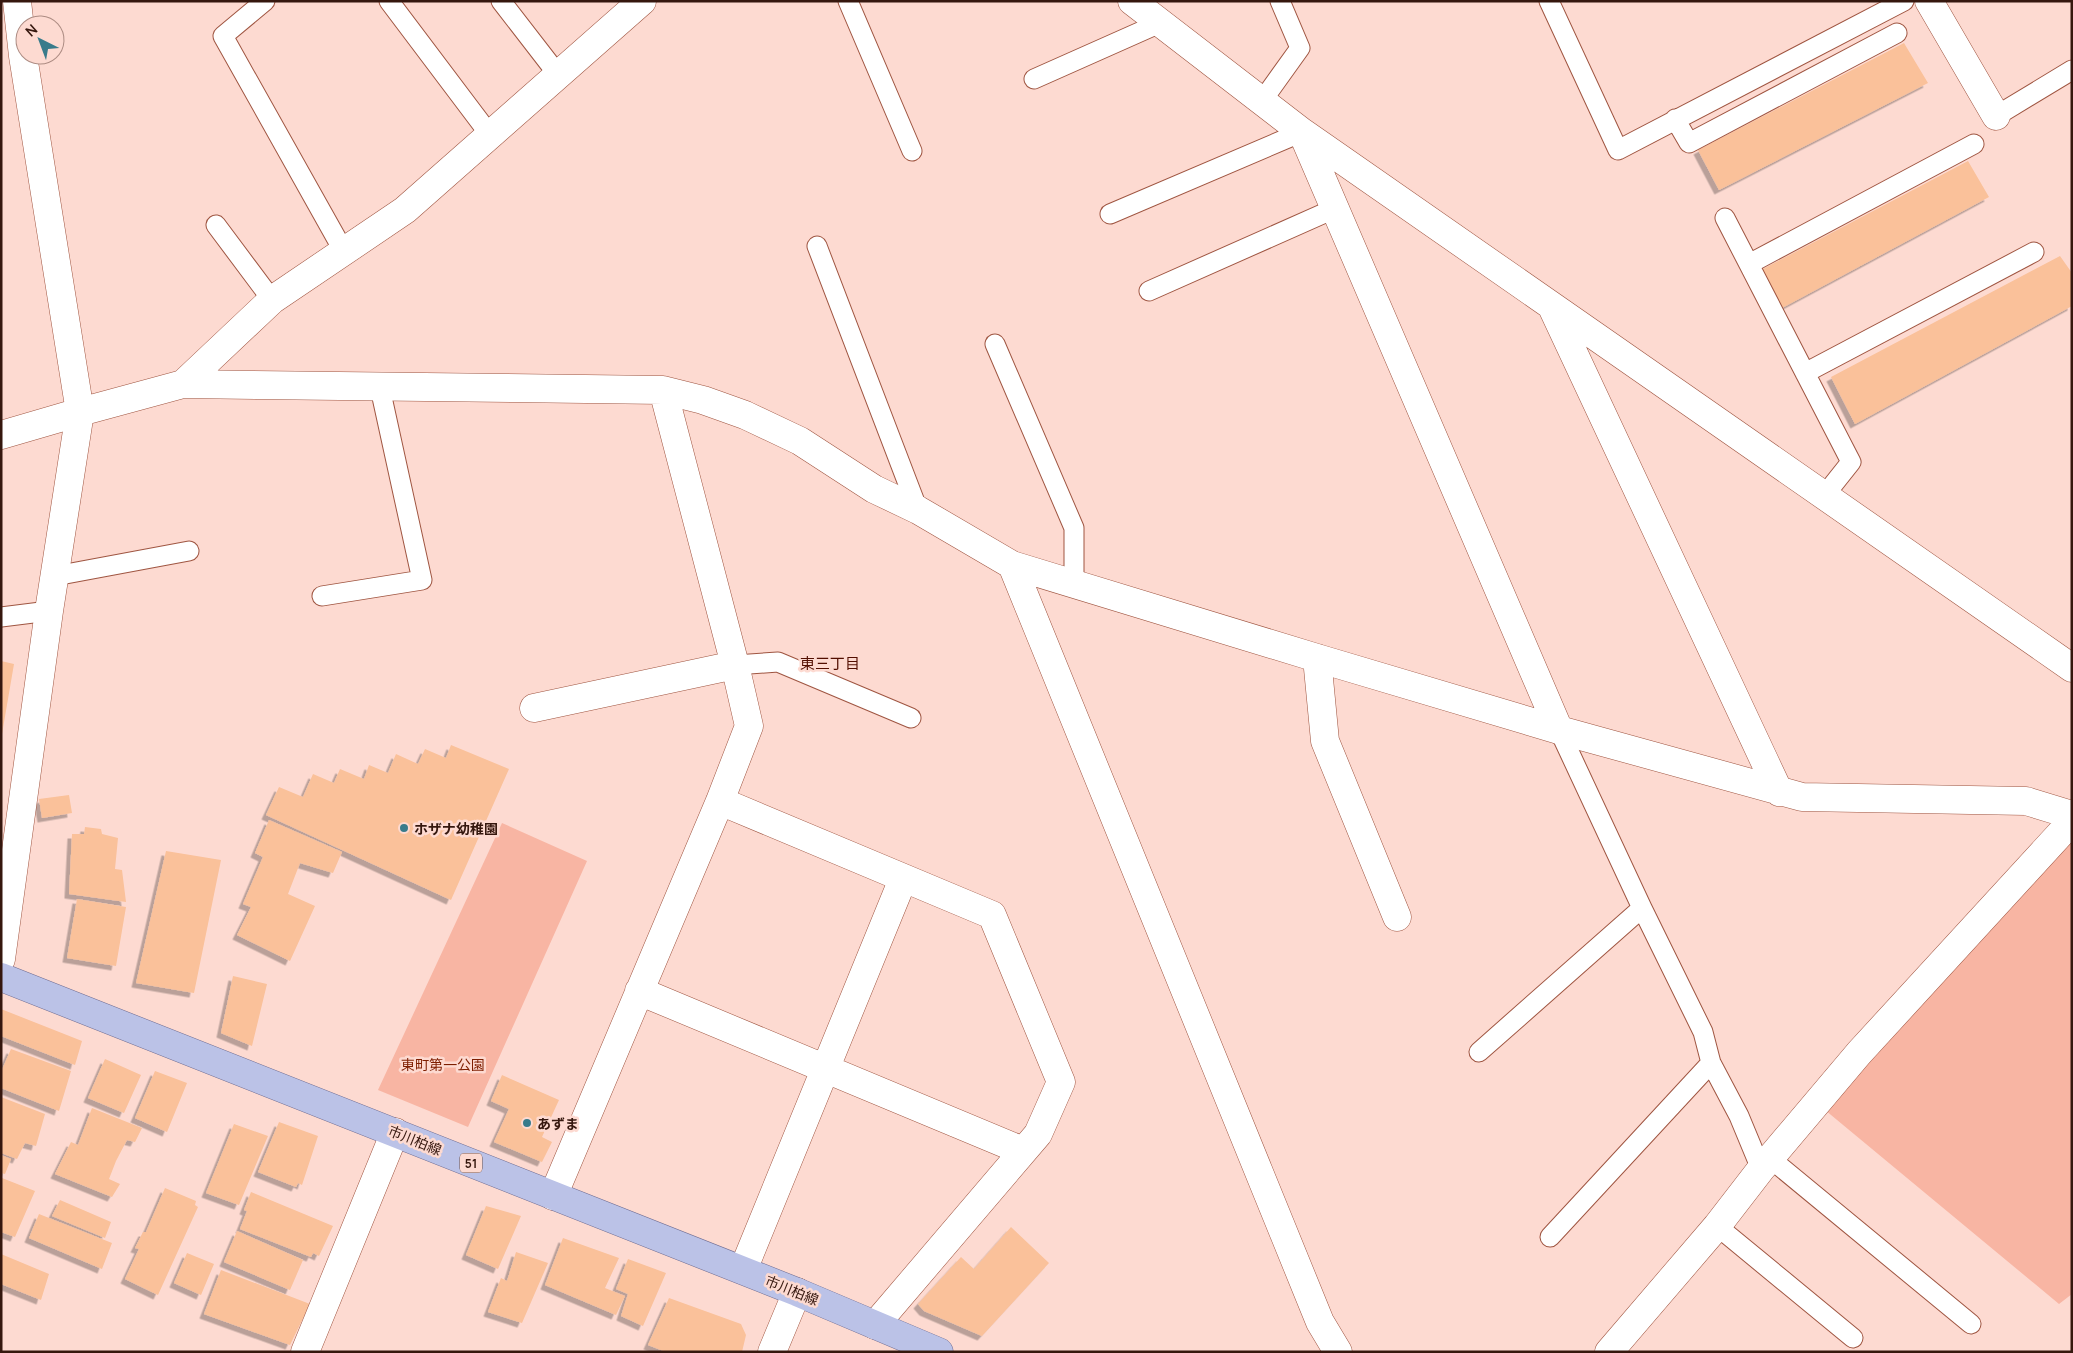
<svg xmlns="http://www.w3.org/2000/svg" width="2073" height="1353" font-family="Manrope,'Noto Sans JP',sans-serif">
<defs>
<filter id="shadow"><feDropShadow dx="-4.5" dy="4.5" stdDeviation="0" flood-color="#0004"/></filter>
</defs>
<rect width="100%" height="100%" fill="#fddad1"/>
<path fill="#f8b5a3" d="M502 823 587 861 468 1127 378 1090Z
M2072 832V1294L2059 1304 1825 1110Z"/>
<path fill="#fac19a" filter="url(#shadow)" d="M1904 43 1928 83 1719 190 1698 150Z
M1968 161 1989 197 1782 308 1761 270Z
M2060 256 2072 273V306L1855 424 1831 377Z
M1 661 14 664 2 734H1Z
M451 745 509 769 451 900 266 815 279 787 303 797 313 774 334 783 340 769 364 779 369 765 388 773 396 754 418 764 425 749 446 758Z
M69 795 72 813 42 818 39 799Z
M269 820 342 852 333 873 300 863 288 894 315 906 290 961 237 935 251 907 243 904 263 857 255 853Z
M85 827 101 829 102 834 118 838 115 869 122 870 126 902 69 894 72 834H84Z
M166 851 221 860 194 993 136 983Z
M77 899 126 907 116 966 67 958Z
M233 976 267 984 252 1046 221 1033Z
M1 1009 82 1041 75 1065 1 1036Z
M11 1049 71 1071 59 1111 1 1088V1072Z
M105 1059 141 1075 124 1113 88 1098Z
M155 1071 187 1083 167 1132 135 1118Z
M502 1075 559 1100 542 1137 552 1142 542 1162 494 1142 509 1109 491 1101Z
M1 1097 45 1114 36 1146 25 1143 17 1159 1 1153Z
M92 1108 142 1128 135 1142 127 1140 116 1161 109 1179 120 1184 112 1197 55 1174 71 1142 78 1145Z
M279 1122 318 1136 302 1185 298 1183 296 1187 258 1172Z
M234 1124 268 1136 239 1205 206 1193Z
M1 1155 11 1159 5 1174 1 1173Z
M2 1178 35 1191 15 1237 1 1232Z
M165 1188 196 1201 195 1205 198 1207 158 1295 125 1279 139 1249 135 1248 143 1232H146Z
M251 1192 333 1226 319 1256 313 1253 311 1257 240 1229 247 1211 244 1210Z
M60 1200 111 1222 105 1238 52 1216Z
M486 1206 521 1216 498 1269 466 1255Z
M39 1214 112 1243 102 1269 29 1238Z
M1011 1227 1049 1263 982 1336 924 1311 918 1304 961 1257 974 1269Z
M237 1231 303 1260 290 1290 224 1262Z
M563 1238 619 1258 605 1288 625 1296 616 1315 545 1285Z
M516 1252 548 1263 522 1323 488 1312 501 1278 507 1281Z
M187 1253 214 1264 201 1295 174 1283Z
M1 1254 49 1274 41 1300 1 1284Z
M628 1259 666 1273 643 1326 621 1316 628 1294 616 1289Z
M221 1270 310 1304 290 1345 204 1314Z
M669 1298 741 1324 746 1335 742 1352H666L648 1345Z"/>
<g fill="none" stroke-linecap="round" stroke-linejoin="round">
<g stroke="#9f5541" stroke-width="21">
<path id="service" d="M265 1 223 36 343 250
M389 1 490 135
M501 1 559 76
M848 1 912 151
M1549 1 1618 150 1904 1
M1034 79 1160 23
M1262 101 1300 48 1280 1
M1996 116 2072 70
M1675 119 1689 143 1897 33
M1110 214 1302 132
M1725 218 1851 462 1824 496
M216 225 272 300
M817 246 918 510
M1749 264 1974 144
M1149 291 1336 208
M995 344 1074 528V584
M1805 373 2034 252
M55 576 189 551
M322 596 422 580 380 388
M1 617 49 611
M735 665 778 662 911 718
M1559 730 1642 908 1703 1032 1711 1063 1739 1116 1761 1169
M1479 1052 1642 908
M1771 1159 1971 1324
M1717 1226 1853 1338
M1550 1237 1711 1063"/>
</g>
<g stroke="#9f5541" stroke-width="29">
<path id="minor" d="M1132 1 1302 132 2072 668
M1929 1 1996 116
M1302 132 1559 730
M1552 307 1779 792
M183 384 272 300 405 210 642 1
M80 412 183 384 663 390 703 400 745 415 800 441 874 489 918 510 1012 565 1317 658 1559 730 1802 797 2026 801 2072 815
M1012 565 1320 1322 1338 1352
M1317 658 1325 741 1397 917
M534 708 735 665
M720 801 992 915 1061 1082 1038 1134 875 1325
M1 959 49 611 80 412 23 56 17 1
M639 991 1023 1151
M553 1196 720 801 749 726 735 665 663 390
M743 1270 903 879
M305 1352 395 1132
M772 1352 797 1292
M1609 1352 1717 1226 1761 1169 1859 1053 2072 821"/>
</g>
<g stroke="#9f5541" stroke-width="29">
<path id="tertiary" d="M1 435 80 412"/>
</g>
<g stroke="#6f6c91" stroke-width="29">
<path id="primary" d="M1 977 797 1292 939 1352"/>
</g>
<use href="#service" stroke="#fff" stroke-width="19"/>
<use href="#minor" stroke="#fff" stroke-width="28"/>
<use href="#tertiary" stroke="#fff" stroke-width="28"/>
<use href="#primary" stroke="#bbc2e7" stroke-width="28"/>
</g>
<g fill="#387b8b" stroke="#fddad1" stroke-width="2">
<circle cx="404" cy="828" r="5"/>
<circle cx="527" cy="1123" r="5"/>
</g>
<g text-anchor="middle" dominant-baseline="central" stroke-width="5" stroke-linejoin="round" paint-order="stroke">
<rect fill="#fddad1" stroke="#715248" stroke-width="1" x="460" y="1153.5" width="22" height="19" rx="4"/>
<g font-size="12" font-weight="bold" fill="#35170e">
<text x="471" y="1163">51</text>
</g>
<g font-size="14" font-weight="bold" fill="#35170e" stroke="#fddad1" text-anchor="start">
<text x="414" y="828">ホザナ幼稚園</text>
<text x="537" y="1123">あずま</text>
</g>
<g font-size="14" fill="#7e1e00" stroke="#fddad1">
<text x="443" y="1064">東町第一公園</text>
</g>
<g font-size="14" fill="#35170e" stroke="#fddad1">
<text transform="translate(415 1140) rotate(22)">市川柏線</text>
<text transform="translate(792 1290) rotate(22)">市川柏線</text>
</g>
<g font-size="15" fill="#520e00" stroke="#fddad1">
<text x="830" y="663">東三丁目</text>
</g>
</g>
<rect width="2073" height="1353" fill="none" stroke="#35170e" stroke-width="5"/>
<g transform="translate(40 40) rotate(318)"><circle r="24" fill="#fddad1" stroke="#ad8c83"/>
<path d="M0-4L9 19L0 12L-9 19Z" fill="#387b8b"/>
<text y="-8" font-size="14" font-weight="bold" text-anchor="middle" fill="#35170e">N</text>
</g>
</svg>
